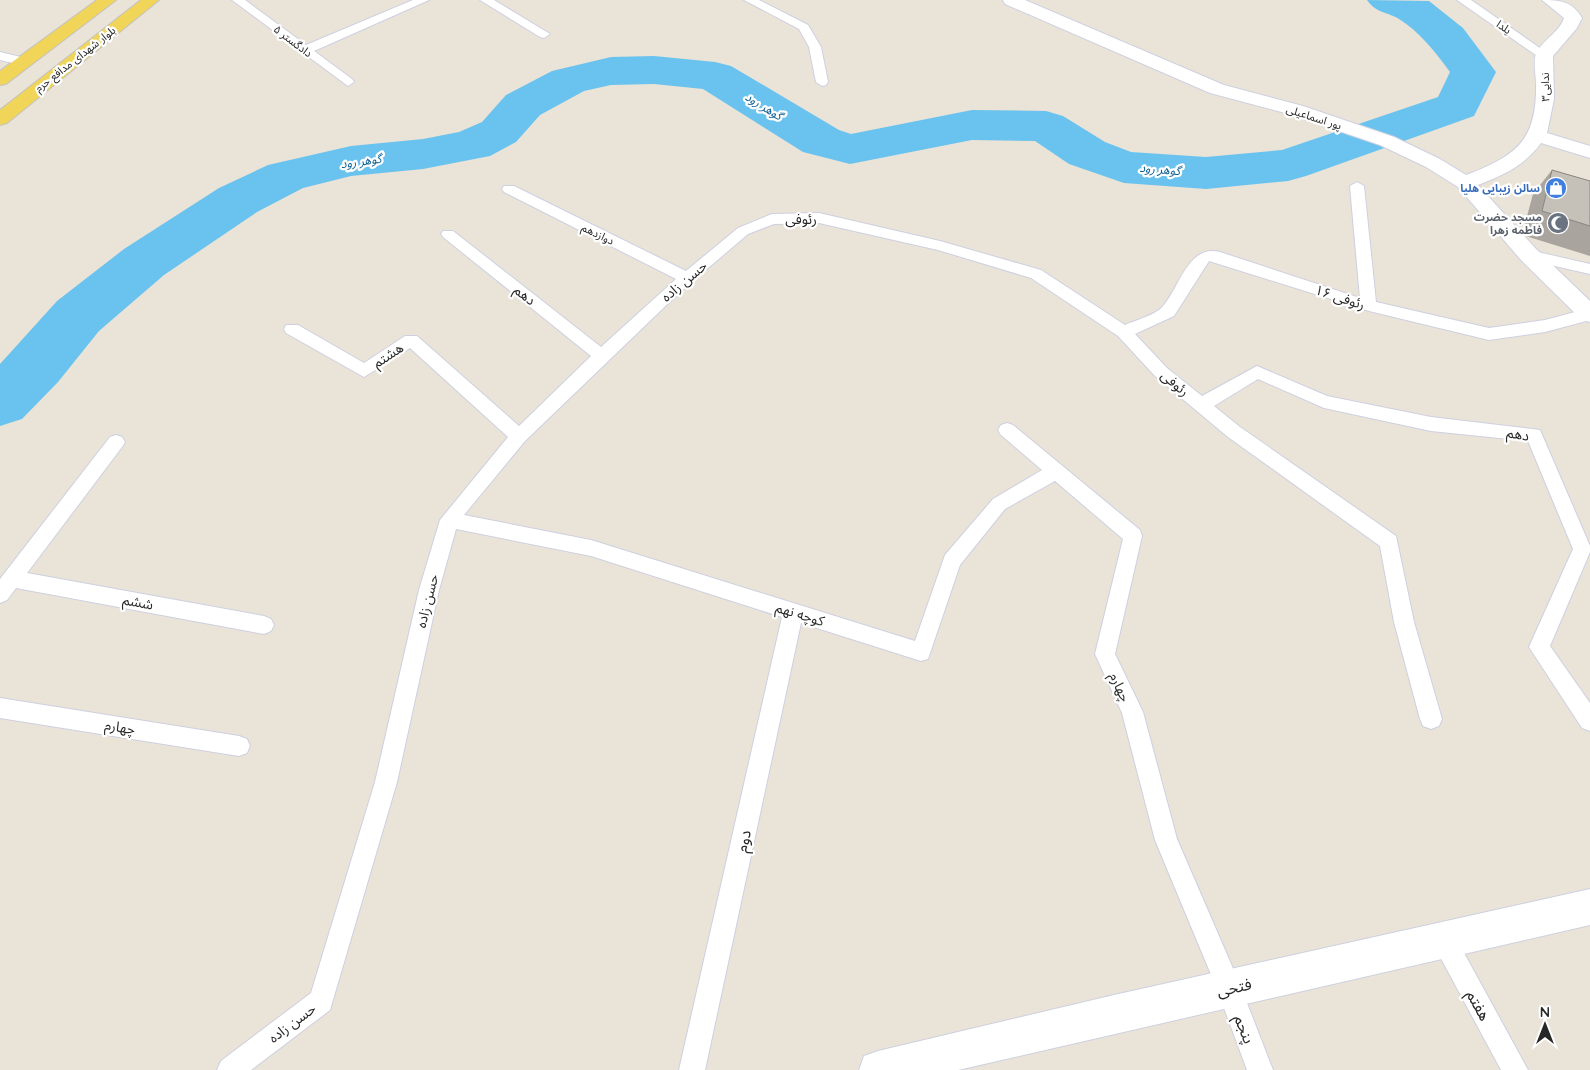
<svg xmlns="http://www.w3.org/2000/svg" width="1590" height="1070" font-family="Quicksand,'Noto Sans Arabic',sans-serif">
<rect width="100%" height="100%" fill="#eae3d8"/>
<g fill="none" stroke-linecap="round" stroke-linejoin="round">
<path fill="#6ac3ee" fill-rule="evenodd" d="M1367 0 1429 1 1463 28 1496 72 1474 116 1306 176 1288 181 1206 189 1124 183 1069 164 1035 141 972 140 850 164 803 152 703 89 654 84 611 85 584 91 540 115 516 142 490 156 423 169 351 176 303 188 257 212 164 275 99 331 58 382 22 419 0 426V364L57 301 124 249 219 188 268 165 351 146 423 139 459 132 482 122 506 95 552 71 611 57 654 56 715 62 731 66 839 130 851 134 972 110 1046 111 1063 116 1105 142 1131 152 1206 157 1282 150 1438 97 1450 72C1436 53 1420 32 1399 19 1386 11 1377 14 1367 0Z"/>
<g stroke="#ced0e1" stroke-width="2">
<path id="service" d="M232 0H245L306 45 413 0H429L314 51 352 79 354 82 348 86Z
M480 0H494L550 34 544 38 540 37Z
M744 0H759L808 25 821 47 828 82 826 85 822 86 816 82 809 47 799 29Z
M1457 0H1471L1550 55 1544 59 1540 58Z
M0 52 29 59 31 62 25 66 0 60Z
M1357 182 1364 186 1376 302 1489 328 1545 320 1590 308V320L1545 332 1489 340 1369 311 1209 261 1174 316 1135 334 1167 368 1202 396 1257 366 1327 396 1431 417 1540 430 1590 546V552L1550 646 1590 703V731L1582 728 1529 647 1573 549 1528 441 1431 431 1324 408 1258 379 1214 406 1240 427 1396 536 1414 622 1442 719 1439 726 1431 729 1423 726 1420 719 1394 622 1380 546 1228 437 1155 376 1118 336 1031 278 938 250 819 223 774 224 748 234 680 292 525 441 464 515 591 540 915 641 945 555 993 499 1042 470 1001 435 998 430 1001 425 1007 423 1013 425 1140 530 1142 536 1115 654 1143 712 1177 839 1238 980 1273 1070H1247L1217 989 1155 840 1122 713 1095 654 1123 539 1055 481 1005 509 960 565 928 659 921 661 801 623 705 1070H679L782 617 591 556 456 529 439 590 397 782 330 1010 251 1070H217L221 1061 311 993 375 782 419 590 440 520 508 437 410 348 364 377 286 333 284 329 286 325H298L364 363 405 336H417L519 426 591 356 443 237 441 234 443 231H453L601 347 676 279 504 192 502 189 504 186H514L686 271 738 228 772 214 819 213 940 241 1041 270 1125 325C1136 320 1156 315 1163 306 1180 287 1188 244 1220 252L1360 298 1350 186Z
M1529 250 1590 264V274L1524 259 1522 255Z
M116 435 122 437 125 442 122 447 27 573 264 616 271 619 274 625 271 631 264 634 16 588 7 600 0 603V579L110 437Z
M0 698 239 736 247 739 250 746 247 753 239 756 0 718Z
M1443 928 1452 931 1528 1070H1501L1431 940 1434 931Z"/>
</g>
<g stroke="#ced0e1" stroke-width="2">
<path id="minor" d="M1003 0H1025L1224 85 1303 106 1394 137 1440 159 1466 175C1516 156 1537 141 1536 84 1536 76 1533 61 1536 54 1542 40 1560 32 1564 18L1542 0C1560 0 1572 1 1582 18L1577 28 1553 56 1554 99 1547 133 1590 146V158L1541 143C1524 166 1504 175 1478 185L1537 250 1590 301V322L1582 320 1521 260 1458 187 1426 167 1380 145 1289 114 1210 93 1005 4Z"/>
</g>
<g stroke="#ced0e1" stroke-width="2">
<path id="tertiary" d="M1590 889V925L958 1070H859L864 1056 878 1051 1114 995Z"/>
</g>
<g stroke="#c3c3c3" stroke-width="2">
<path id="primary" d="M97 0H116L6 84 0 85V71Z
M141 0H159L7 123 0 125V110Z"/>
</g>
<use href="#service" fill="#fff" fill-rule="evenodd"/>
<use href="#minor" fill="#fff" fill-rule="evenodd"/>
<use href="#tertiary" fill="#fff" fill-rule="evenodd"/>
<use href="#primary" fill="#f0d558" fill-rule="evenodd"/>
</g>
<path fill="#a9a59e" d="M1552 170 1590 181V256L1522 235 1533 194Z"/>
<path fill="#c5c0b8" stroke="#8a8681" d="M1552 170 1590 181V226L1542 211Z"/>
<defs>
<g id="shop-disc" transform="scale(1.125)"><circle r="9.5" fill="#3f7fe0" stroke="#fff"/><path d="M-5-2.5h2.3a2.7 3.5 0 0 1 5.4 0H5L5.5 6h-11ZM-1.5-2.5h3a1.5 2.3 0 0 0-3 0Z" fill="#fff"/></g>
<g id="mosque-disc" transform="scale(1.125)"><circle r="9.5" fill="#6b7280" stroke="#fff"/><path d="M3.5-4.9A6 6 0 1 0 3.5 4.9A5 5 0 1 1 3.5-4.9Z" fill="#fff"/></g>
</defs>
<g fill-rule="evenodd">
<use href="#shop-disc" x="1556" y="188"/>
<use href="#mosque-disc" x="1558" y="223"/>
</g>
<g text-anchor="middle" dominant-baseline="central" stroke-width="4.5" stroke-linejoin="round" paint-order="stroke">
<g font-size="11" fill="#272727" stroke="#fff">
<text transform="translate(1504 27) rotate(34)">یلدا</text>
<text transform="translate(293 41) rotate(37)">دادگستر ۵</text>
<text transform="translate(75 59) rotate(-38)">بلوار شهدای مدافع حرم</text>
<text transform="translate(1545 87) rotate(-91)">ندایی۳</text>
<text transform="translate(1314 117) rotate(18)">پور اسماعیلی</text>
<text transform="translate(598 234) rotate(26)">دوازدهم</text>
</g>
<g font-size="11" font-weight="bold" fill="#366cbe" stroke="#fff" text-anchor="end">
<text x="1540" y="188">سالن زیبایی هلیا</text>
</g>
<g font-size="11" font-weight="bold" fill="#5b616d" stroke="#fff" text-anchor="end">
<text x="1542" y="217">مسجد حضرت<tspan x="1542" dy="13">فاطمه زهرا</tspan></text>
</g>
<g font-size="12" font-style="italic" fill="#0d5f95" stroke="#fff">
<text transform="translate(764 106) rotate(32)">گوهر رود</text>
<text transform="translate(361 161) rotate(-8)">گوهر رود</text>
<text transform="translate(1160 169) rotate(5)">گوهر رود</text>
</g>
<g font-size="14" fill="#272727" stroke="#fff">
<text x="801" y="219">رئوفی</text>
<text transform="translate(684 281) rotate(-40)">حسن زاده</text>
<text transform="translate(525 295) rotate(39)">دهم</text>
<text transform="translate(1340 297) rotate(18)">رئوفی ۱۶</text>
<text transform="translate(388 355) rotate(-33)">هشتم</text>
<text transform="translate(1175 383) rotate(40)">رئوفی</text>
<text transform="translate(1518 434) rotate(10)">دهم</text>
<text transform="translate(427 601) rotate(-76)">حسن زاده</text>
<text transform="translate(138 602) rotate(10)">ششم</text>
<text transform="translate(800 614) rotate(17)">کوچه نهم</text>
<text transform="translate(1120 687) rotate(65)">چهارم</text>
<text transform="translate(120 727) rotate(9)">چهارم</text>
<text transform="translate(292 1023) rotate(-37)">حسن زاده</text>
</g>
<g font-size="16" fill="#272727" stroke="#fff">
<text transform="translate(743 841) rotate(-78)">دوم</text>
<text transform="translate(1234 987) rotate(-13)">فتحی</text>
<text transform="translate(1479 1005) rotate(61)">هفتم</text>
<text transform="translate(1245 1029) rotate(69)">پنجم</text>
</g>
</g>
<g transform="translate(1545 1025)" stroke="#ffffff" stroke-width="4" paint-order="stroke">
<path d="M0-4L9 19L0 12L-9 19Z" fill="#272727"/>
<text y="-8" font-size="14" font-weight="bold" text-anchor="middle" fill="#272727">N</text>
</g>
</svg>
